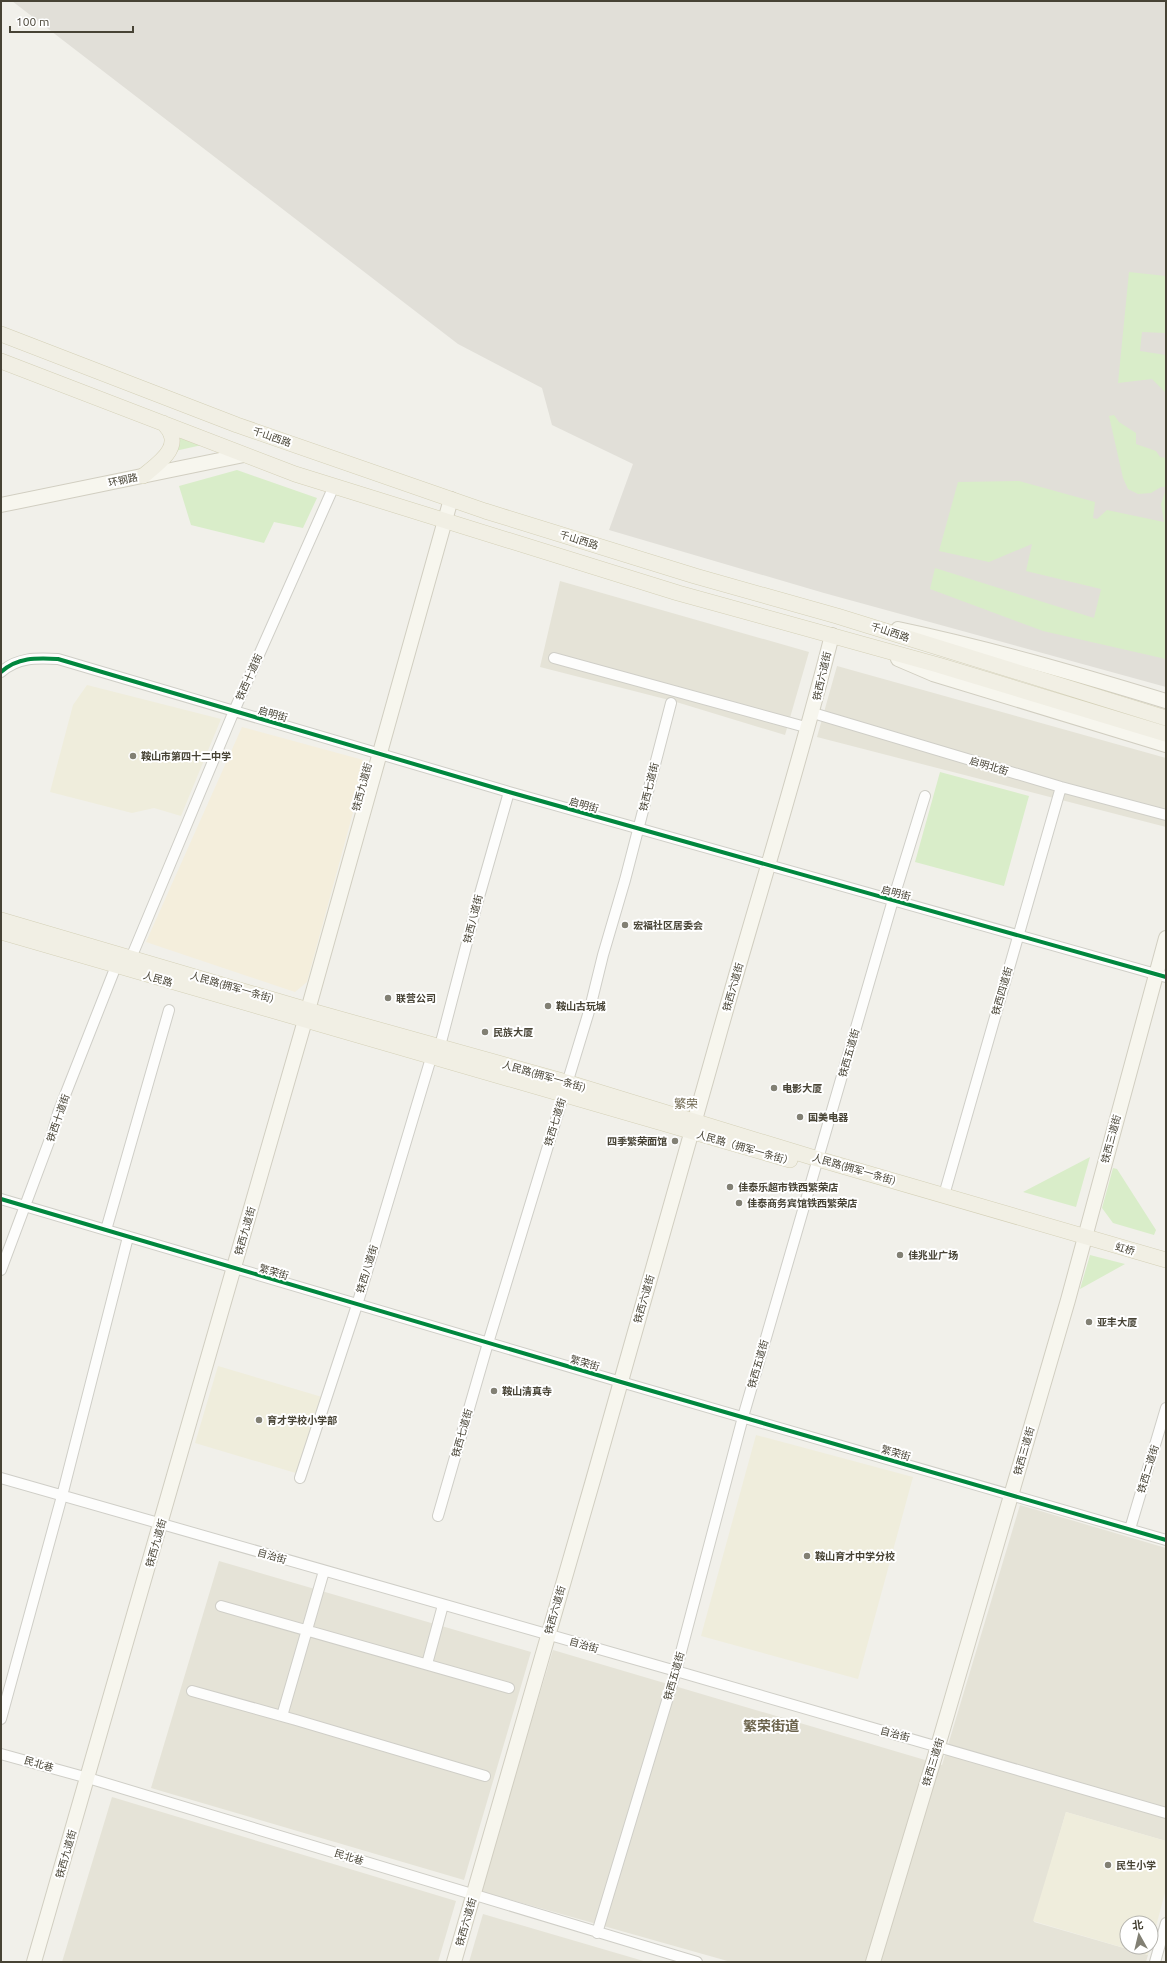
<svg xmlns="http://www.w3.org/2000/svg" width="1167" height="1963" font-family="Ubuntu,'Noto Sans SC',sans-serif">
<rect width="100%" height="100%" fill="#f1f0ea"/>
<path fill="#e5e3d7" d="M560 581 809 652 785 735 673 701 540 667Z
M837 666 1166 758V827L817 737Z
M1020 1505 1166 1548V1841L1066 1812 1034 1922 1148 1955 1146 1962H731L480 1891 553 1650 942 1765Z
M219 1561 531 1652 464 1880 151 1788Z
M112 1797 456 1901 438 1962H62Z
M483 1914 647 1962H469Z"/>
<path fill="#f4eedc" d="M242 727 367 761 307 982 295 992 146 942Z"/>
<path fill="#e1dfd8" d="M12 1H1166V687L824 593 609 530 633 464 552 425 542 388 458 344Z"/>
<path fill="#efeddc" d="M87 685 221 719 181 816 154 808 132 813 50 792 73 705Z
M218 1366 322 1397 299 1474 195 1443Z
M756 1435 913 1477 858 1679 701 1636Z
M1066 1812 1166 1841V1889L1151 1945V1923H1127V1947H1150L1148 1955 1033 1921Z"/>
<path fill="#d9edc9" d="M1129 272 1166 276 1165 333 1142 332 1140 351 1166 355V393L1152 379 1118 383Z
M1114 415 1119 422 1136 433V444L1156 451 1160 457 1166 458V487H1161L1151 493 1138 494 1128 489 1123 478 1109 416Z
M176 435 202 445 175 451Z
M237 470 317 498 303 528 274 522 264 543 191 525 179 486Z
M1019 481 1095 502 1093 518 1097 519 1107 510 1164 522 1161 504 1166 489V659L1043 631 930 589 935 568 1094 618 1101 589 1026 571 1032 544 989 562 939 551 958 482Z
M940 772 1029 796 1004 886 915 862Z
M1090 1157 1076 1207 1023 1192Z
M1113 1168 1117 1169 1156 1230 1154 1235 1113 1223 1102 1208Z
M1090 1255 1125 1264 1080 1289Z"/>
<g fill="none" stroke-linecap="round" stroke-linejoin="round">
<g stroke="#cfcec7" stroke-width="12">
<path id="street" d="M554 658 809 728
M1 672C18 657 36 658 58 659L509 792 1166 977
M813 713 1061 787 1166 815
M131 958 234 711 334 486
M440 1046 477 904 509 792
M944 1195 1061 787
M1 1199 621 1382 1166 1540
M106 1230 169 1010
M1 1270 53 1131 58 1113 116 966
M1 1478 676 1671 1166 1813
M300 1478 357 1305 431 1058
M438 1516 488 1343 590 1008 603 955 625 880 671 703
M1130 1529 1166 1408
M221 1606 509 1688
M427 1664 443 1605
M192 1691 296 1720 485 1776
M282 1716 324 1571
M1 1719 62 1496 128 1237
M1 1754 88 1778 697 1962
M597 1933 676 1671 743 1417 893 900 925 796
M1155 1962 1166 1923"/>
</g>
<g stroke="#d1cec1" stroke-width="16">
<path id="secondary" d="M1 505 244 455
M898 629C989 648 1077 674 1166 701
M898 659 933 674 1166 745
M34 1962 308 1010 451 499
M454 1962C542 1656 632 1349 717 1042 755 906 798 771 832 635
M873 1962 938 1746 1068 1300 1166 938"/>
</g>
<g stroke="#d4d0b7" stroke-width="16">
<path id="primary" d="M1 334 237 425 485 511 695 576 837 616 1166 718
M1 361 295 474 678 593 938 665 1166 734
M143 476C160 462 186 445 163 423
M1 920 308 1010 566 1082 818 1159 1166 1260
M1 932 790 1160"/>
</g>
<use href="#street" stroke="#fdfdfc" stroke-width="10"/>
<use href="#secondary" stroke="#f7f6ee" stroke-width="14"/>
<use href="#primary" stroke="#f1efe4" stroke-width="15"/>
<g stroke="#fff" stroke-width="6">
<path id="cycleway" d="M1 672C18 657 36 658 58 659L509 792 1166 977
M1 1199 621 1382 1166 1540"/>
</g>
<use href="#cycleway" stroke="#00873e" stroke-width="4"/>
</g>
<g fill="#828074" stroke="#fff" stroke-width="1.5">
<circle cx="133" cy="756" r="4"/>
<circle cx="625" cy="925" r="4"/>
<circle cx="388" cy="998" r="4"/>
<circle cx="548" cy="1006" r="4"/>
<circle cx="485" cy="1032" r="4"/>
<circle cx="774" cy="1088" r="4"/>
<circle cx="800" cy="1117" r="4"/>
<circle cx="675" cy="1141" r="4"/>
<circle cx="730" cy="1187" r="4"/>
<circle cx="739" cy="1203" r="4"/>
<circle cx="900" cy="1255" r="4"/>
<circle cx="1089" cy="1322" r="4"/>
<circle cx="494" cy="1391" r="4"/>
<circle cx="259" cy="1420" r="4"/>
<circle cx="807" cy="1556" r="4"/>
<circle cx="1108" cy="1865" r="4"/>
</g>
<g text-anchor="middle" dominant-baseline="central" stroke-width="4" stroke-linejoin="round" paint-order="stroke">
<g font-size="10" fill="#474335" stroke="#fff">
<text transform="translate(272 437) rotate(19)">千山西路</text>
<text transform="translate(123 480) rotate(-12)">环钢路</text>
<text transform="translate(579 540) rotate(17)">千山西路</text>
<text transform="translate(890 632) rotate(18)">千山西路</text>
<text transform="translate(822 676) rotate(-77)">铁西六道街</text>
<text transform="translate(249 677) rotate(-66)">铁西十道街</text>
<text transform="translate(273 714) rotate(16)">启明街</text>
<text transform="translate(989 766) rotate(17)">启明北街</text>
<text transform="translate(362 787) rotate(-75)">铁西九道街</text>
<text transform="translate(649 787) rotate(-76)">铁西七道街</text>
<text transform="translate(584 805) rotate(16)">启明街</text>
<text transform="translate(896 893) rotate(15)">启明街</text>
<text transform="translate(473 919) rotate(-76)">铁西八道街</text>
<text transform="translate(158 979) rotate(16)">人民路</text>
<text transform="translate(232 987) rotate(16)">人民路(拥军一条街)</text>
<text transform="translate(733 987) rotate(-74)">铁西六道街</text>
<text transform="translate(1002 991) rotate(-74)">铁西四道街</text>
<text transform="translate(849 1053) rotate(-74)">铁西五道街</text>
<text transform="translate(544 1076) rotate(16)">人民路(拥军一条街)</text>
<text transform="translate(58 1118) rotate(-71)">铁西十道街</text>
<text transform="translate(555 1122) rotate(-73)">铁西七道街</text>
<text transform="translate(1111 1139) rotate(-75)">铁西三道街</text>
<text transform="translate(745 1148) rotate(16)">人民路（拥军一条街）</text>
<text transform="translate(854 1169) rotate(16)">人民路(拥军一条街)</text>
<text transform="translate(245 1231) rotate(-74)">铁西九道街</text>
<text transform="translate(1125 1249) rotate(16)">虹桥</text>
<text transform="translate(367 1269) rotate(-73)">铁西八道街</text>
<text transform="translate(274 1272) rotate(16)">繁荣街</text>
<text transform="translate(644 1299) rotate(-74)">铁西六道街</text>
<text transform="translate(585 1363) rotate(16)">繁荣街</text>
<text transform="translate(758 1364) rotate(-74)">铁西五道街</text>
<text transform="translate(462 1433) rotate(-74)">铁西七道街</text>
<text transform="translate(1024 1451) rotate(-74)">铁西三道街</text>
<text transform="translate(896 1453) rotate(16)">繁荣街</text>
<text transform="translate(1148 1469) rotate(-73)">铁西二道街</text>
<text transform="translate(156 1543) rotate(-74)">铁西九道街</text>
<text transform="translate(272 1556) rotate(16)">自治街</text>
<text transform="translate(555 1610) rotate(-74)">铁西六道街</text>
<text transform="translate(584 1645) rotate(16)">自治街</text>
<text transform="translate(674 1676) rotate(-74)">铁西五道街</text>
<text transform="translate(895 1734) rotate(15)">自治街</text>
<text transform="translate(933 1762) rotate(-73)">铁西三道街</text>
<text transform="translate(39 1764) rotate(16)">民北巷</text>
<text transform="translate(66 1854) rotate(-74)">铁西九道街</text>
<text transform="translate(349 1857) rotate(17)">民北巷</text>
<text transform="translate(466 1922) rotate(-74)">铁西六道街</text>
</g>
<g font-size="10" font-weight="bold" fill="#474335" stroke="#fff" text-anchor="start">
<text x="141" y="756">鞍山市第四十二中学</text>
<text x="633" y="925">宏福社区居委会</text>
<text x="396" y="998">联营公司</text>
<text x="556" y="1006">鞍山古玩城</text>
<text x="493" y="1032">民族大厦</text>
<text x="782" y="1088">电影大厦</text>
<text x="808" y="1117">国美电器</text>
<text x="667" y="1141" text-anchor="end">四季繁荣面馆</text>
<text x="738" y="1187">佳泰乐超市铁西繁荣店</text>
<text x="747" y="1203">佳泰商务宾馆铁西繁荣店</text>
<text x="908" y="1255">佳兆业广场</text>
<text x="1097" y="1322">亚丰大厦</text>
<text x="502" y="1391">鞍山清真寺</text>
<text x="267" y="1420">育才学校小学部</text>
<text x="815" y="1556">鞍山育才中学分校</text>
<text x="1116" y="1865">民生小学</text>
</g>
<g font-size="12" fill="#6b634c" stroke="#fff">
<text x="686" y="1103">繁荣</text>
</g>
<g font-size="14" font-weight="bold" fill="#6b634c" stroke="#fff">
<text x="771" y="1726">繁荣街道</text>
</g>
</g>
<rect width="1167" height="1963" fill="none" stroke="#474335" stroke-width="4"/>
<g transform="translate(1139 1935) rotate(352)"><circle r="19" fill="#ffffff" stroke="#b5b4ae"/>
<path d="M0-3L7 15L0 10L-7 15Z" fill="#828074"/>
<text y="-6" font-size="11" font-weight="bold" text-anchor="middle" fill="#474335">北</text>
</g>
<path d="M10 26v6h123v-6" fill="none" stroke="#474335" stroke-width="2"/>
<text x="16" y="26" font-size="12" fill="#474335" stroke="#ffffff" stroke-width="3" paint-order="stroke">100 m</text>
</svg>
